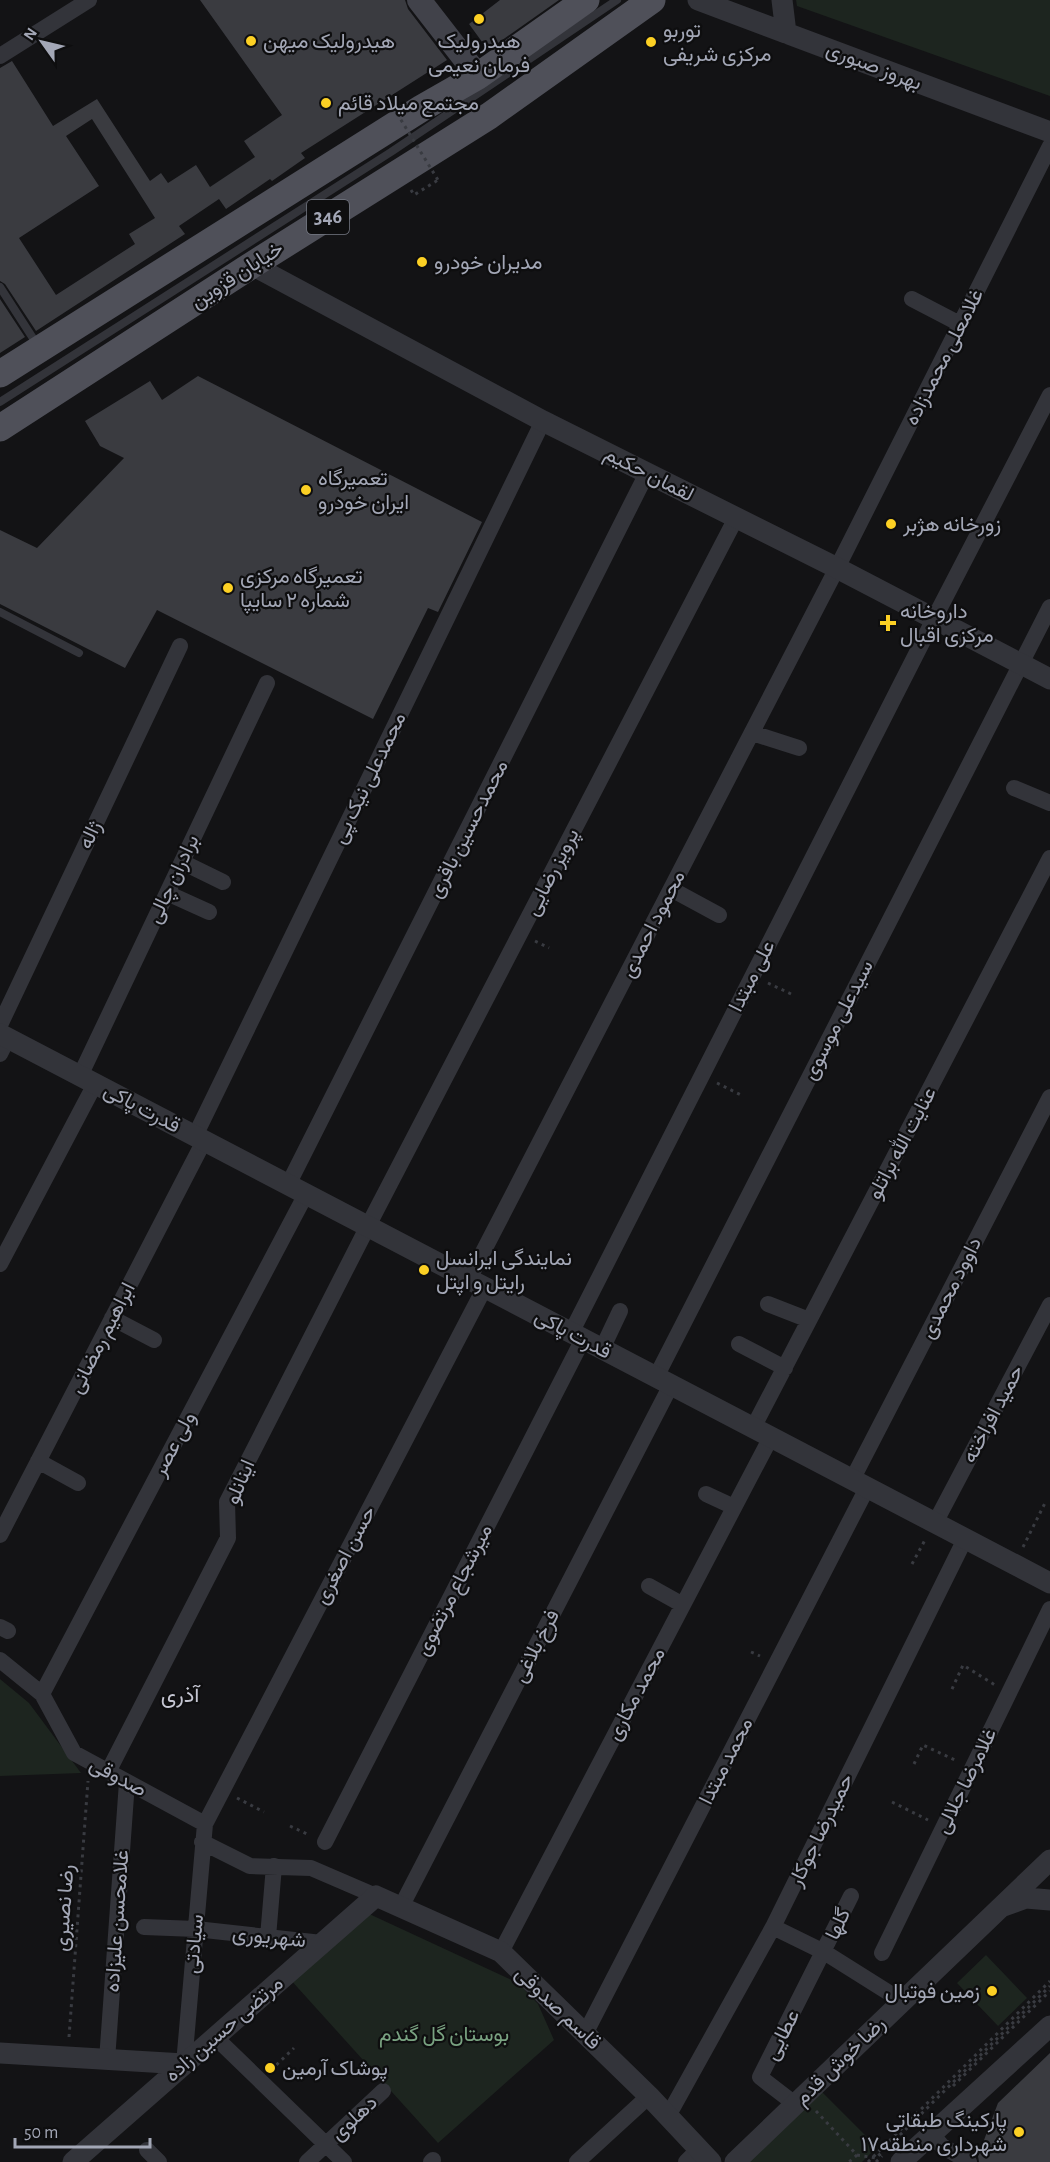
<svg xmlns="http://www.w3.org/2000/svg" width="1050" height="2162" font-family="'Alegreya Sans',Vazirmatn,sans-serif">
<rect width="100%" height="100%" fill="#131315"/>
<path fill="#1d251f" d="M796 0H1050V96L797 6Z
M0 1679 29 1703 81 1773 0 1776Z
M365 1912 518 1983 538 2004 554 2040 438 2143 289 1978Z
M986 1955 1027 1998 998 2026 957 1983Z
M817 2087 877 2147 862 2162H739Z"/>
<path fill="#3a3b40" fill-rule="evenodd" d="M200 0H405L408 9 447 60 301 153 305 158 272 181 270 179 226 209 219 199 179 226 185 234 36 331 5 284 0 281V68L12 61 53 126 97 99 150 181 161 173 168 183 196 165 210 187 255 157 244 141 282 115ZM92 119 155 218 129 234 135 244 56 295 19 238 99 186 66 136Z
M500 0H559L488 50 469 24Z
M0 299 25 337 0 353Z
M198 376 482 522 438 612 428 608 373 719 157 610 125 668 0 604V530L37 548 124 458 100 446 85 421 150 381 162 400Z
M1050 2053V2162H979L978 2156 998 2103Z"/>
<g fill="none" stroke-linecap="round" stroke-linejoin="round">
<path stroke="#393b41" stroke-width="3" stroke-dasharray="3 4.5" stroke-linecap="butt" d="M411 190 414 195 438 180
M535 941 549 948
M768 983 791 994
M717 1083 741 1095
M1023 1547 1045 1503
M912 1564 925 1540
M751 1652 760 1656
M952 1689 963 1665 995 1685
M914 1764 923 1745 957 1761
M237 1798 264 1812
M892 1802 928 1820
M290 1826 309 1835
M69 2037 88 1781
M271 2070 294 2048
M953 2086 1050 1991
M816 2111 857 2155 849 2162
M900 2135 1050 1986
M857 2155 876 2158 884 2150
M876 2162 882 2156"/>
<path stroke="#33343a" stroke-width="8" d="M0 287 38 346
M0 402 391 152 617 0
M0 612 79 653"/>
<path stroke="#33343a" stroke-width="16" d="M0 56 89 0
M912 299 960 324
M752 733 799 748
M1014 788 1050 803
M182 862 223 882
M671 889 719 915
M167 893 209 912
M0 1025 180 646
M0 1054 8 1038
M80 1076 267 683
M195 1136 543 421
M288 1185 647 473
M0 1264 95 1084
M469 1279 837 568 1050 146
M768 1304 809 1320
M112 1318 154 1340
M571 1333 934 619 1050 395
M739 1344 785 1368
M602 1349 620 1311
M656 1377 1050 607
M753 1428 1050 858
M38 1461 78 1483
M852 1480 1050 1097
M706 1494 734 1507
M935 1523 1050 1305
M0 1535 204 1141
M649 1586 683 1605
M0 1627 8 1631
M0 1660 42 1694 74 1753 205 1824
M42 1694 306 1194
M108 1772 228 1538 227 1502 368 1226 736 518
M202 1842 250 1866 311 1868 376 1896
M325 1842 583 1339
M401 1907 671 1385
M144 1927 196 1929 322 1943
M773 1927 824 1952 902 2001
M268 1937 274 1866
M501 1952 771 1437
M882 1953 1050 1609
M585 2034 867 1488
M215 2037 344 2162
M107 2060 127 1782
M184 2064 205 1824 485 1287
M795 2104 760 2077 851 1896
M668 2116 773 1927 965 1539
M931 2133 942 2146 969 2162
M147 2150 159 2162
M307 2162 383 2091
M431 2162 433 2160
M577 2162 649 2096
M686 2162 699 2149"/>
<path stroke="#33343a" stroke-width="21" d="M698 0 1050 132
M782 0 786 33
M252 265 543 421 837 568 1050 679
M0 1034 1050 1583
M1004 1906 1026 1898 1050 1900
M0 2053 184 2064
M73 2162 376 1896 501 1952 649 2096 711 2162
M735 2162 1050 1860
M901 2162 1050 2026"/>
<path stroke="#41424a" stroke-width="24" d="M419 0 478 76"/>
<path stroke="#4f5059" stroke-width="27" d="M0 374 422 108 478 76 586 0
M0 428 252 265 489 116 652 0"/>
<path stroke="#393b41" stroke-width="3" stroke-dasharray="3 4.5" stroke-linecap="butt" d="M393 107 438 180
M868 2162 1050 1981"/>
</g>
<g fill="#fcd024" stroke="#0e0e0f" stroke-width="2">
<circle cx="479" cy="19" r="6"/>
<circle cx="251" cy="41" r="6"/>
<circle cx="651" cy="42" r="6"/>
<circle cx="326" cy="103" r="6"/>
<circle cx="422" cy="262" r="6"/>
<circle cx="306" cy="490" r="6"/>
<circle cx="891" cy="524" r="6"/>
<circle cx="228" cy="588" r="6"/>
<path d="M885 614h6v6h6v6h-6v6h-6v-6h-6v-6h6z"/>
<circle cx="424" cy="1270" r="6"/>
<circle cx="992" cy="1991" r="6"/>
<circle cx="270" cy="2068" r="6"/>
<circle cx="1019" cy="2132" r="6"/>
</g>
<g text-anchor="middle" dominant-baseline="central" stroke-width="4.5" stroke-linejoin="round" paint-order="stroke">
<rect fill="#0e0e0f" stroke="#767984" stroke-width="1.5" x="307" y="200" width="42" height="34" rx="4.5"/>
<g font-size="20" font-weight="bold" fill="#a3a7b6">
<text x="328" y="217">346</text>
</g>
<g font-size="21" fill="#a3a7b6" stroke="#0e0e0f" text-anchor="start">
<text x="663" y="30">توربو<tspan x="663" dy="24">مرکزی شریفی</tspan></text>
<text x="263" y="41">هیدرولیک میهن</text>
<text x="479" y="41" text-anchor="middle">هیدرولیک<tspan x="479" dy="24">فرمان نعیمی</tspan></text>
<text x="338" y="103">مجتمع میلاد قائم</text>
<text x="434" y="262">مدیران خودرو</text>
<text x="318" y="478">تعمیرگاه<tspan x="318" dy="24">ایران خودرو</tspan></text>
<text x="903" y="524">زورخانه هژبر</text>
<text x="240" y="576">تعمیرگاه مرکزی<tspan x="240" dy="24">شماره ۲ سایپا</tspan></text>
<text x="900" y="611">داروخانه<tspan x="900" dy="24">مرکزی اقبال</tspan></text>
<text x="436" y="1258">نمایندگی ایرانسل<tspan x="436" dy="24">رایتل و اپتل</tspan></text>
<text x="980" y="1991" text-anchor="end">زمین فوتبال</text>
<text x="282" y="2068">پوشاک آرمین</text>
<text x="1007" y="2120" text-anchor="end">پارکینگ طبقاتی<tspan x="1007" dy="24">شهرداری منطقه۱۷</tspan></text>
</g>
<g font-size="21" fill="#a3a7b6" stroke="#0e0e0f">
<text transform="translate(874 66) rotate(21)">بهروز صبوری</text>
<text transform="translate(237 275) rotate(-33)">خیابان قزوین</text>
<text transform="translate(944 357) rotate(-63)">غلامعلی محمدزاده</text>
<text transform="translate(649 474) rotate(27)">لقمان حکیم</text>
<text transform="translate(369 778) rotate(-64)">محمدعلی نیک پی</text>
<text transform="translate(468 829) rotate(-63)">محمدحسین باقری</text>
<text transform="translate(90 835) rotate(-65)">ژاله</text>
<text transform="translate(552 872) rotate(-63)">پرویز رضایی</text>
<text transform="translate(173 879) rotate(-65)">برادران چالی</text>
<text transform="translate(653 924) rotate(-63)">محمود احمدی</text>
<text transform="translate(752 976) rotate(-63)">علی مبتدا</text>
<text transform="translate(838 1020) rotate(-63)">سیدعلی موسوی</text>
<text transform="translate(142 1108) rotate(28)">قدرت پاکی</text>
<text transform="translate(902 1143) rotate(-62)">عنایت الله براتلو</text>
<text transform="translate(951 1288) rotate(-63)">داوود محمدی</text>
<text transform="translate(573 1334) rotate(28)">قدرت پاکی</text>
<text transform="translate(102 1338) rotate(-63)">ابراهیم رمضانی</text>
<text transform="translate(993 1414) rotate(-62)">حمید افراخته</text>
<text transform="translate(174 1444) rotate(-62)">ولی عصر</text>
<text transform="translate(240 1482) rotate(-67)">اینانلو</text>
<text transform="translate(345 1555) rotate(-62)">حسن اصغری</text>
<text transform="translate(454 1590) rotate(-63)">میرشجاع مرتضوی</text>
<text transform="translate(536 1646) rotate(-63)">فرخ بلاغی</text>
<text transform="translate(636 1694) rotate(-62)">محمد مکاری</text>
<text transform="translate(726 1761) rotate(-63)">محمد مبتدا</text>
<text transform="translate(118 1777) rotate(28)">صدوقی</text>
<text transform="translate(966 1781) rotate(-64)">غلامرضا جلالی</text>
<text transform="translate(821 1830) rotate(-64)">حمیدرضا جوکار</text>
<text transform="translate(64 1908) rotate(-86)">رضا نصیری</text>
<text transform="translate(117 1921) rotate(-86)">غلامحسن علیزاده</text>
<text transform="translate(838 1924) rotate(-65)">گلها</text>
<text transform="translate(269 1937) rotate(6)">شهریوری</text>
<text transform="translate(194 1944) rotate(-85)">سیادتی</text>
<text transform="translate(558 2008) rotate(44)">قاسم صدوقی</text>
<text transform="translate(224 2029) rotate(-41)">مرتضی حسین زاده</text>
<text transform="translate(782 2035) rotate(-63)">عطایی</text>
<text transform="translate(840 2061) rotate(-44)">رضا خوش قدم</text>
<text transform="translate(354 2118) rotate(-43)">دهلوی</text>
</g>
<g font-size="21" fill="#79a281" stroke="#0e0e0f">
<text x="444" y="2034">بوستان گل گندم</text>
</g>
<g font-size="22" fill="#c5c6d2" stroke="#0e0e0f">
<text x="180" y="1695">آذری</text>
</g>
</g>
<g transform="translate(42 42) rotate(304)" stroke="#0e0e0f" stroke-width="4.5" paint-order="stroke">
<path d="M0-4.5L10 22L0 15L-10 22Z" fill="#a3a7b6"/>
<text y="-9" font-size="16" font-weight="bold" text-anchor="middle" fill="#a3a7b6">N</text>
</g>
<path d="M15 2138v9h135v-9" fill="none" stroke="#a3a7b6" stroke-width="3"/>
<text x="24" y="2138" font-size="18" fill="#a3a7b6" stroke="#0e0e0f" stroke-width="4.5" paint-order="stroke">50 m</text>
</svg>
